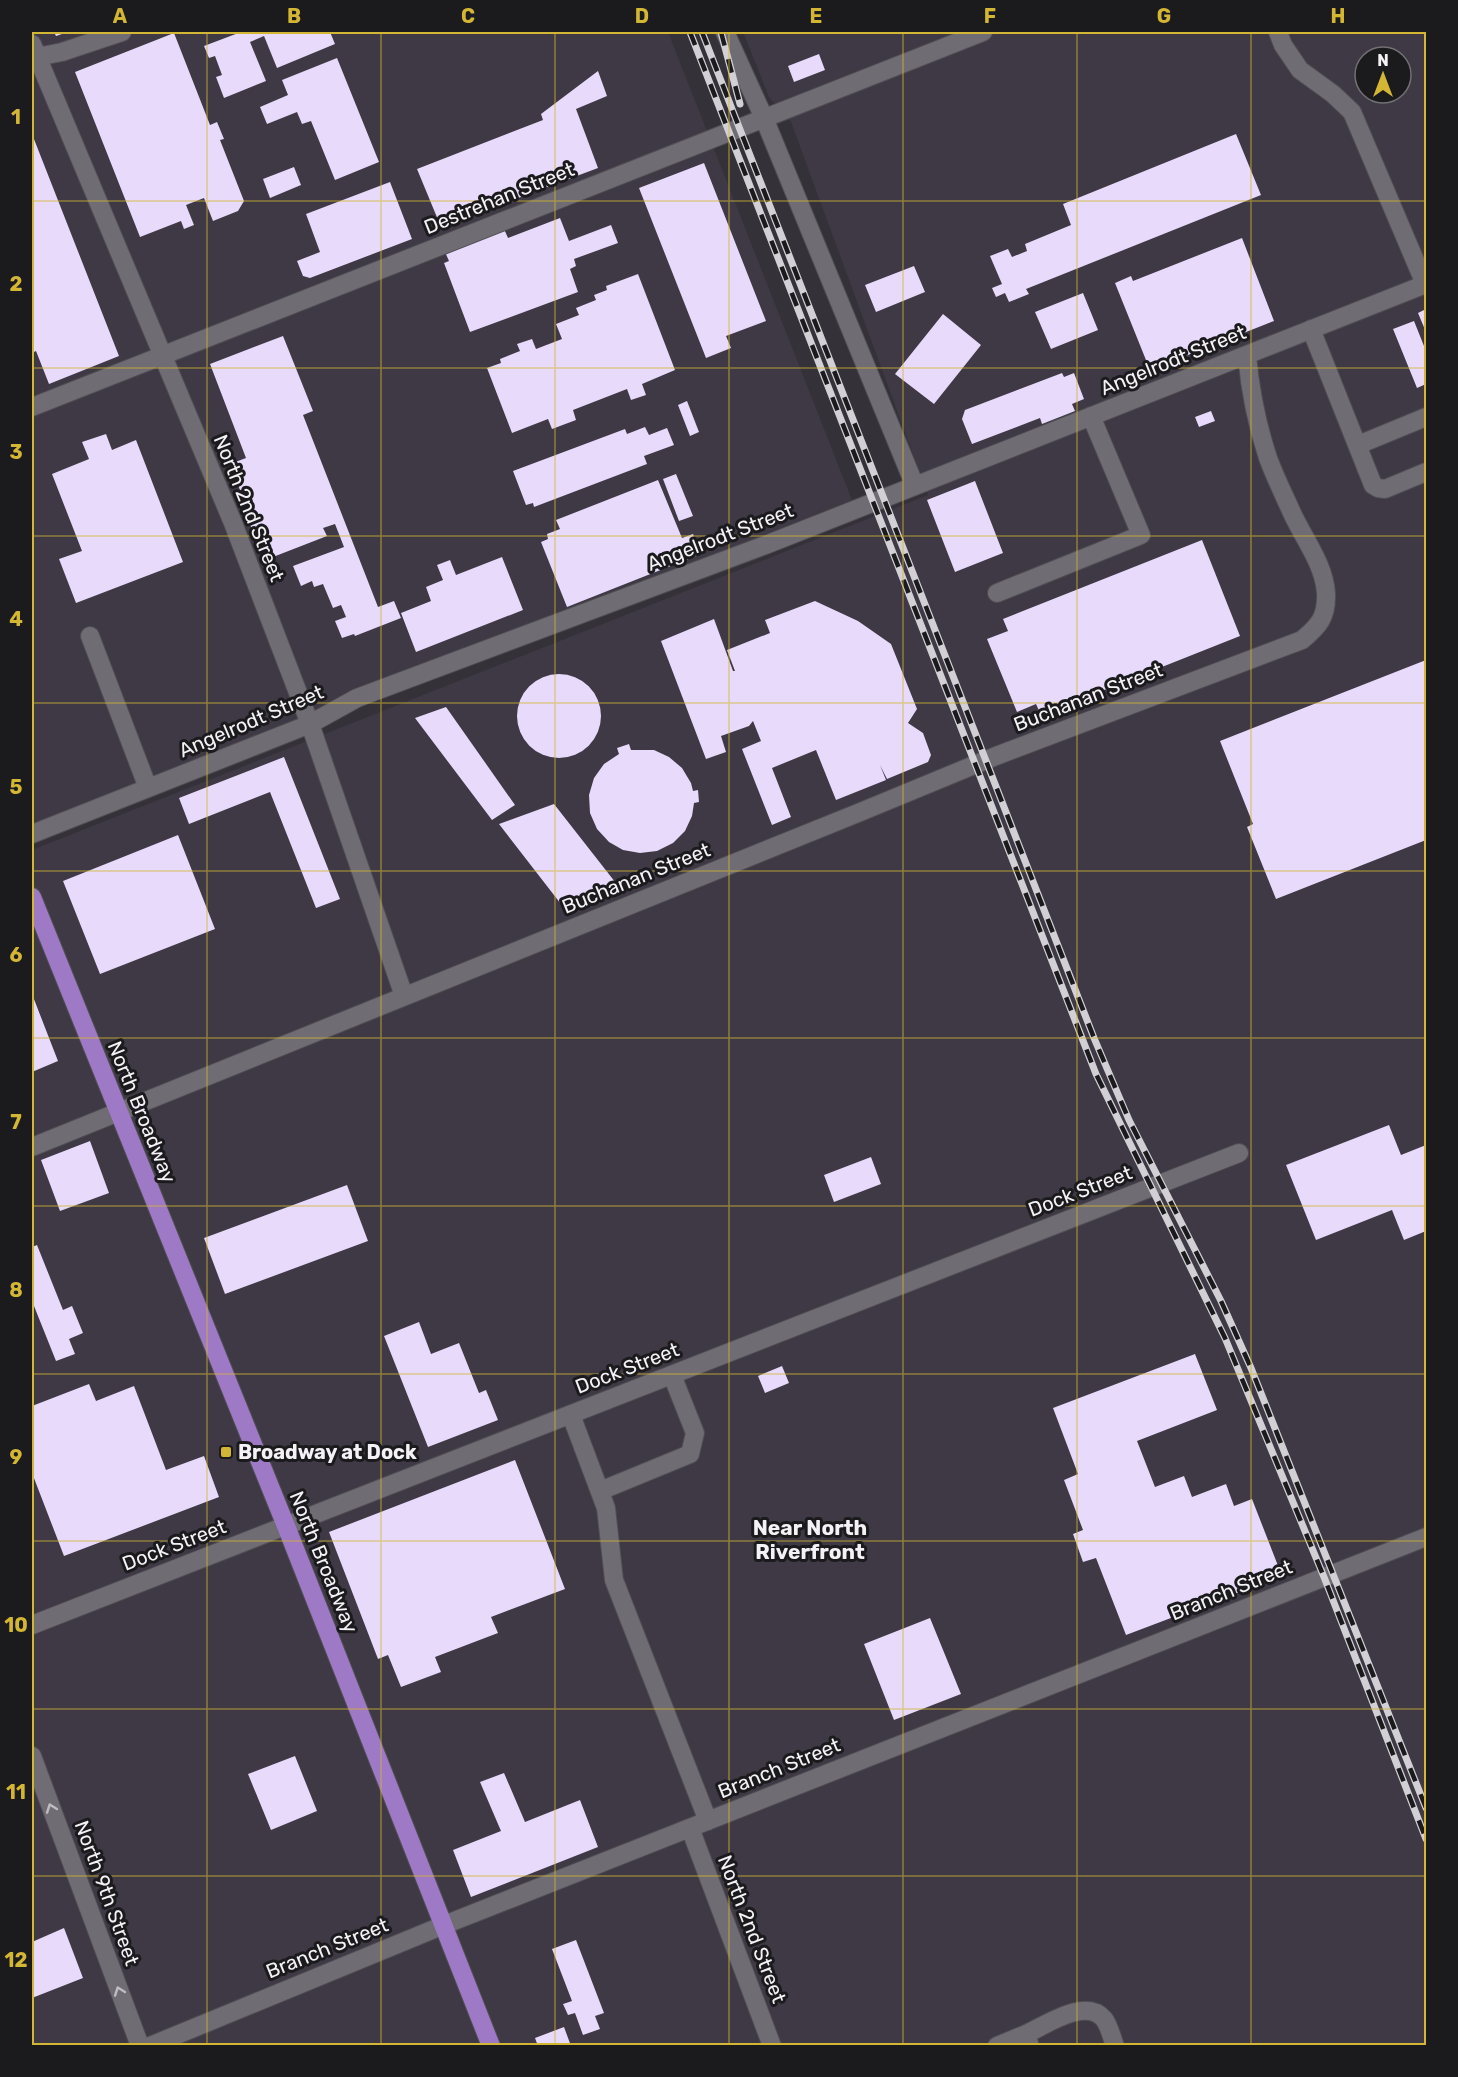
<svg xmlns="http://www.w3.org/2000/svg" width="1458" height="2077" font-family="Rubik,sans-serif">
<rect width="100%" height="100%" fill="#343138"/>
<path fill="#3e3945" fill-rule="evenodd" d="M32 32H668L852 500 32 828Z
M743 32H1426V2045L32 2046V850L928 495 791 122 769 97ZM1365 57H1401V93H1365Z"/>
<path fill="#e8dafa" d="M54 32H68L56 36Z
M241 32H330L335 44 277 68 264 36 250 42 266 81 224 98 216 77 222 75 215 56 209 58 204 46Z
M174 33 210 125 217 122 224 139 220 140 244 201 238 211 213 221 204 198 186 205 194 225 184 229 181 221 140 237 75 72Z
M819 54 825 70 794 82 788 66Z
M337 58 379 162 335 180 311 121 302 124 297 112 267 124 260 107 288 95 282 80Z
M598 71 607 96 576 109 598 168 441 227 417 169 543 120 541 114Z
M32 134 119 356 49 384 36 351 32 353Z
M1236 134 1261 195 1026 289 1029 294 1009 302 1005 293 996 297 992 288 1002 284 990 256 1008 249 1012 257 1027 251 1025 244 1071 225 1063 204Z
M704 163 766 321 726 336 731 348 706 358 639 188Z
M294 167 301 185 270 198 263 179Z
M390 182 412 239 310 278 303 276 297 261 320 252 306 214Z
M560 218 569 241 611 225 618 243 574 259 576 266 570 269 578 292 470 332 444 263 449 261 445 252 504 229 508 238Z
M1242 238 1274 321 1150 370 1115 283 1131 276 1133 281Z
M914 266 925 292 876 312 865 285Z
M638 274 675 370 642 384 646 395 631 400 627 389 573 410 576 420 552 429 548 419 512 433 487 368 501 363 500 359 520 351 517 344 532 339 536 349 562 339 556 324 579 315 576 308 596 300 594 295 607 290 606 286Z
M1083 293 1098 330 1051 349 1035 312Z
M1426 309V332L1418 313Z
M943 314 981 345 934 404 895 374Z
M1414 321 1426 351V384L1417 388 1393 329Z
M283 336 313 411 303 415 378 607 394 601 401 618 355 636 354 634 342 638 335 621 346 617 341 605 333 608 323 584 314 587 312 581 301 586 293 566 344 547 335 524 323 528 327 536 273 557 254 535 247 516 253 514 243 489 240 490 230 464 246 458 210 364Z
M1062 373 1064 377 1074 373 1084 399 1072 404 1075 411 1042 424 1040 418 972 444 962 419 965 410Z
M687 401 699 432 690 436 678 405Z
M1211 411 1215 421 1199 427 1195 417Z
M645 427 649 435 667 428 674 445 644 456 647 464 534 507 533 503 526 505 513 471 625 429 627 434Z
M106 434 112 450 136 440 183 562 76 603 59 559 82 551 52 474 89 459 82 442Z
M676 474 693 516 679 521 663 479Z
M658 480 682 538 693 534 701 554 567 607 541 542 548 539 547 534 560 529 556 520Z
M975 481 1003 553 955 572 927 500Z
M1202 540 1240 636 1041 715 1036 704 1017 712 987 639 1008 631 1003 619Z
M502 557 523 610 416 652 401 613 431 601 426 587 443 580 437 565 450 560 456 575Z
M815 601 858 621 891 644 917 709 908 723 923 733 931 755 928 762 887 779 880 765 886 780 836 800 816 750 772 768 791 817 772 825 742 749 761 741 753 721 749 726 721 736 726 752 706 759 661 641 714 619 733 671H735L727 650 770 633 765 620Z
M1426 660V840L1276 899 1247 827 1253 824 1220 741Z
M517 716a42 42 0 1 1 84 0a42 42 0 1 1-84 0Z
M446 707 515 805 492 820 415 718Z
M629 744 631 750H654L669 757 682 768 691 783 693 791 698 790 699 802 694 803 692 816 685 831 673 843 657 851 640 853 623 850 609 842 597 829 590 813 589 795 594 778 604 764 619 754 617 748Z
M284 757 340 899 316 908 270 792 189 824 179 798Z
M554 804 619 887 564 908 499 824Z
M178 835 215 929 100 974 63 881Z
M32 994 58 1061 32 1072Z
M1389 1125 1401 1155 1426 1145V1231L1404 1240 1392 1210 1316 1240 1286 1165Z
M90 1141 109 1193 60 1211 41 1160Z
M871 1157 881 1184 834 1202 824 1175Z
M347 1185 368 1241 225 1294 204 1238Z
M37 1245 63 1310 72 1306 83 1333 69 1339 75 1354 56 1361 32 1301V1247Z
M419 1322 431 1354 459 1343 479 1393 486 1390 498 1420 428 1447 384 1336Z
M1195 1354 1217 1410 1137 1441 1155 1487 1184 1476 1192 1497 1226 1484 1234 1506 1252 1499 1282 1576 1126 1635 1096 1558 1083 1562 1073 1534 1083 1530 1064 1480 1078 1474 1053 1408Z
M782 1366 789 1383 765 1393 758 1376Z
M89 1384 96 1401 134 1386 166 1470 204 1456 219 1497 64 1556 32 1473V1406Z
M515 1460 565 1589 491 1617 498 1633 435 1657 441 1672 401 1687 388 1655 378 1659 329 1532Z
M930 1618 961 1694 894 1720 864 1644Z
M295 1756 317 1811 271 1830 248 1774Z
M504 1773 525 1822 580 1800 598 1847 471 1897 453 1850 501 1831 480 1782Z
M64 1928 83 1978 32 1998V1942Z
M576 1940 604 2013 595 2016 600 2029 583 2035 575 2013 568 2015 563 2004 572 2001 552 1949Z
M564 2027 571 2046H538L535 2038Z"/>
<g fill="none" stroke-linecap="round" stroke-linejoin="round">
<g stroke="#504d53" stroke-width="20">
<path id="minor" d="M725 32 764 118 915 486
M1278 32 1283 45 1300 70 1333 94 1352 112 1425 284
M32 44 233 523 310 724 404 996
M32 58 62 52 122 32
M1311 329 1373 485 1378 488 1385 489 1426 472
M32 407 983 32
M1358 445 1426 417
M997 593 1141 535 1091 416
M90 636 148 788
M32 834 310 724 357 698 768 544 1426 284
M32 1147 858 813 996 756 1302 640C1319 626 1327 617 1326 593 1324 564 1304 539 1292 513 1284 495 1275 477 1268 458 1257 425 1250 390 1247 355
M571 1415 606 1508 614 1580 708 1821
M600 1491 690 1454 695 1433 672 1375
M32 1625 1239 1153
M32 1756 140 2046
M690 1828 772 2046
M1026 2034C1046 2025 1086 1997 1104 2019 1109 2025 1112 2038 1115 2046
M150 2046 444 1925 1426 1537
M997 2046 1026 2034 1029 2043"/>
</g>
<g stroke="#504d53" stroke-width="20">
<path id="major" d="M32 897 286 1526 491 2046"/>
</g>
<use href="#minor" stroke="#6f6c73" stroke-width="18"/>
<use href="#major" stroke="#9e79c5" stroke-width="18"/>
<g stroke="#d2d0d5" stroke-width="7">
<path id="rail" d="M690 32 1096 1074 1225 1338 1324 1577 1426 1839
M702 32 1094 1038 1129 1120 1221 1301 1251 1368 1426 1808
M721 32 740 104"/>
</g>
<use href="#rail" stroke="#1b1a1d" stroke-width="4.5" stroke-dasharray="14" stroke-linecap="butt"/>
</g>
<defs><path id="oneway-chevron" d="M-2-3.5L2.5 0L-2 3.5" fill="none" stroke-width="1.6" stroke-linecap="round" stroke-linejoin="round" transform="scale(1.5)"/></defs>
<g stroke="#bfbcc2">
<use href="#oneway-chevron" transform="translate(51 1808) rotate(-110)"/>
<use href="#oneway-chevron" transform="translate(119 1991) rotate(-110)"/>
</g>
<path fill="none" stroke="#d4b635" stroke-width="1.5" stroke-opacity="0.55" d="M207 32V2046M381 32V2046M555 32V2046M729 32V2046M903 32V2046M1077 32V2046M1251 32V2046M32 201H1426M32 368H1426M32 536H1426M32 703H1426M32 871H1426M32 1038H1426M32 1206H1426M32 1374H1426M32 1541H1426M32 1709H1426M32 1876H1426"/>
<rect fill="#d4b635" stroke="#1b1a1d" stroke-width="2" x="220" y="1446" width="12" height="12" rx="3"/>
<g text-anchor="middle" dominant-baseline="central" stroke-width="6" stroke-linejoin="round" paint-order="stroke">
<g font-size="20" fill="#f4f2f6" stroke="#1b1a1d">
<text transform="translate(499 198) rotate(-22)">Destrehan Street</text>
<text transform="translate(1173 360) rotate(-22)">Angelrodt Street</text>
<text transform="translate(249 508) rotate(68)">North 2nd Street</text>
<text transform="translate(720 537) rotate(-21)">Angelrodt Street</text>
<text transform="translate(1088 697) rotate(-21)">Buchanan Street</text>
<text transform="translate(251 721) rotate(-23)">Angelrodt Street</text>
<text transform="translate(636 878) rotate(-22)">Buchanan Street</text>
<text transform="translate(142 1112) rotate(68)">North Broadway</text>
<text transform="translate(1080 1191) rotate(-21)">Dock Street</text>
<text transform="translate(627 1368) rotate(-21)">Dock Street</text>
<text transform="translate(174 1545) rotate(-21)">Dock Street</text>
<text transform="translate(324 1562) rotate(68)">North Broadway</text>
<text transform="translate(1231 1590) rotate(-22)">Branch Street</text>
<text transform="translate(779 1768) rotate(-22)">Branch Street</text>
<text transform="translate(107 1893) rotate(70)">North 9th Street</text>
<text transform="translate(752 1929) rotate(69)">North 2nd Street</text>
<text transform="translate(327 1948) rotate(-22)">Branch Street</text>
</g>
<g font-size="20" font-weight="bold" fill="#f4f2f6" stroke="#1b1a1d" text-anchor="start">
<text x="238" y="1452">Broadway at Dock</text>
</g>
<g font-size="21" font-weight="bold" fill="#f4f2f6" stroke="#1b1a1d">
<text x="810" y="1527">Near North<tspan x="810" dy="24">Riverfront</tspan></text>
</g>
</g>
<rect width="1458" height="2077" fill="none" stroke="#1b1a1d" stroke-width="66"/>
<g transform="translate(1383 75)"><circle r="28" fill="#1b1a1d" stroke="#727074" stroke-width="1.5"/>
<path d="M0-4.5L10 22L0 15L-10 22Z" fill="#d4b635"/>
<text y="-9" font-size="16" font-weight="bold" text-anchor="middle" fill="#f4f2f6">N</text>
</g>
<rect x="33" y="33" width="1392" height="2011" fill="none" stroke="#d4b635" stroke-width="2"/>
<g font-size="20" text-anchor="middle" font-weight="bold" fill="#d4b635">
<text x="120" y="23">A</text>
<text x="294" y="23">B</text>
<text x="468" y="23">C</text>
<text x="642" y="23">D</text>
<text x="816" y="23">E</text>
<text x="990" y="23">F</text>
<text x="1164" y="23">G</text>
<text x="1338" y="23">H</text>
<text x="16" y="124">1</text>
<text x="16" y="291">2</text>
<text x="16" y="459">3</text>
<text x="16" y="626">4</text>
<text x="16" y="794">5</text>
<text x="16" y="962">6</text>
<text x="16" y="1129">7</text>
<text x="16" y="1297">8</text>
<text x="16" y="1464">9</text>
<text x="16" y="1632">10</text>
<text x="16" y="1799">11</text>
<text x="16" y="1967">12</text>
</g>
</svg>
